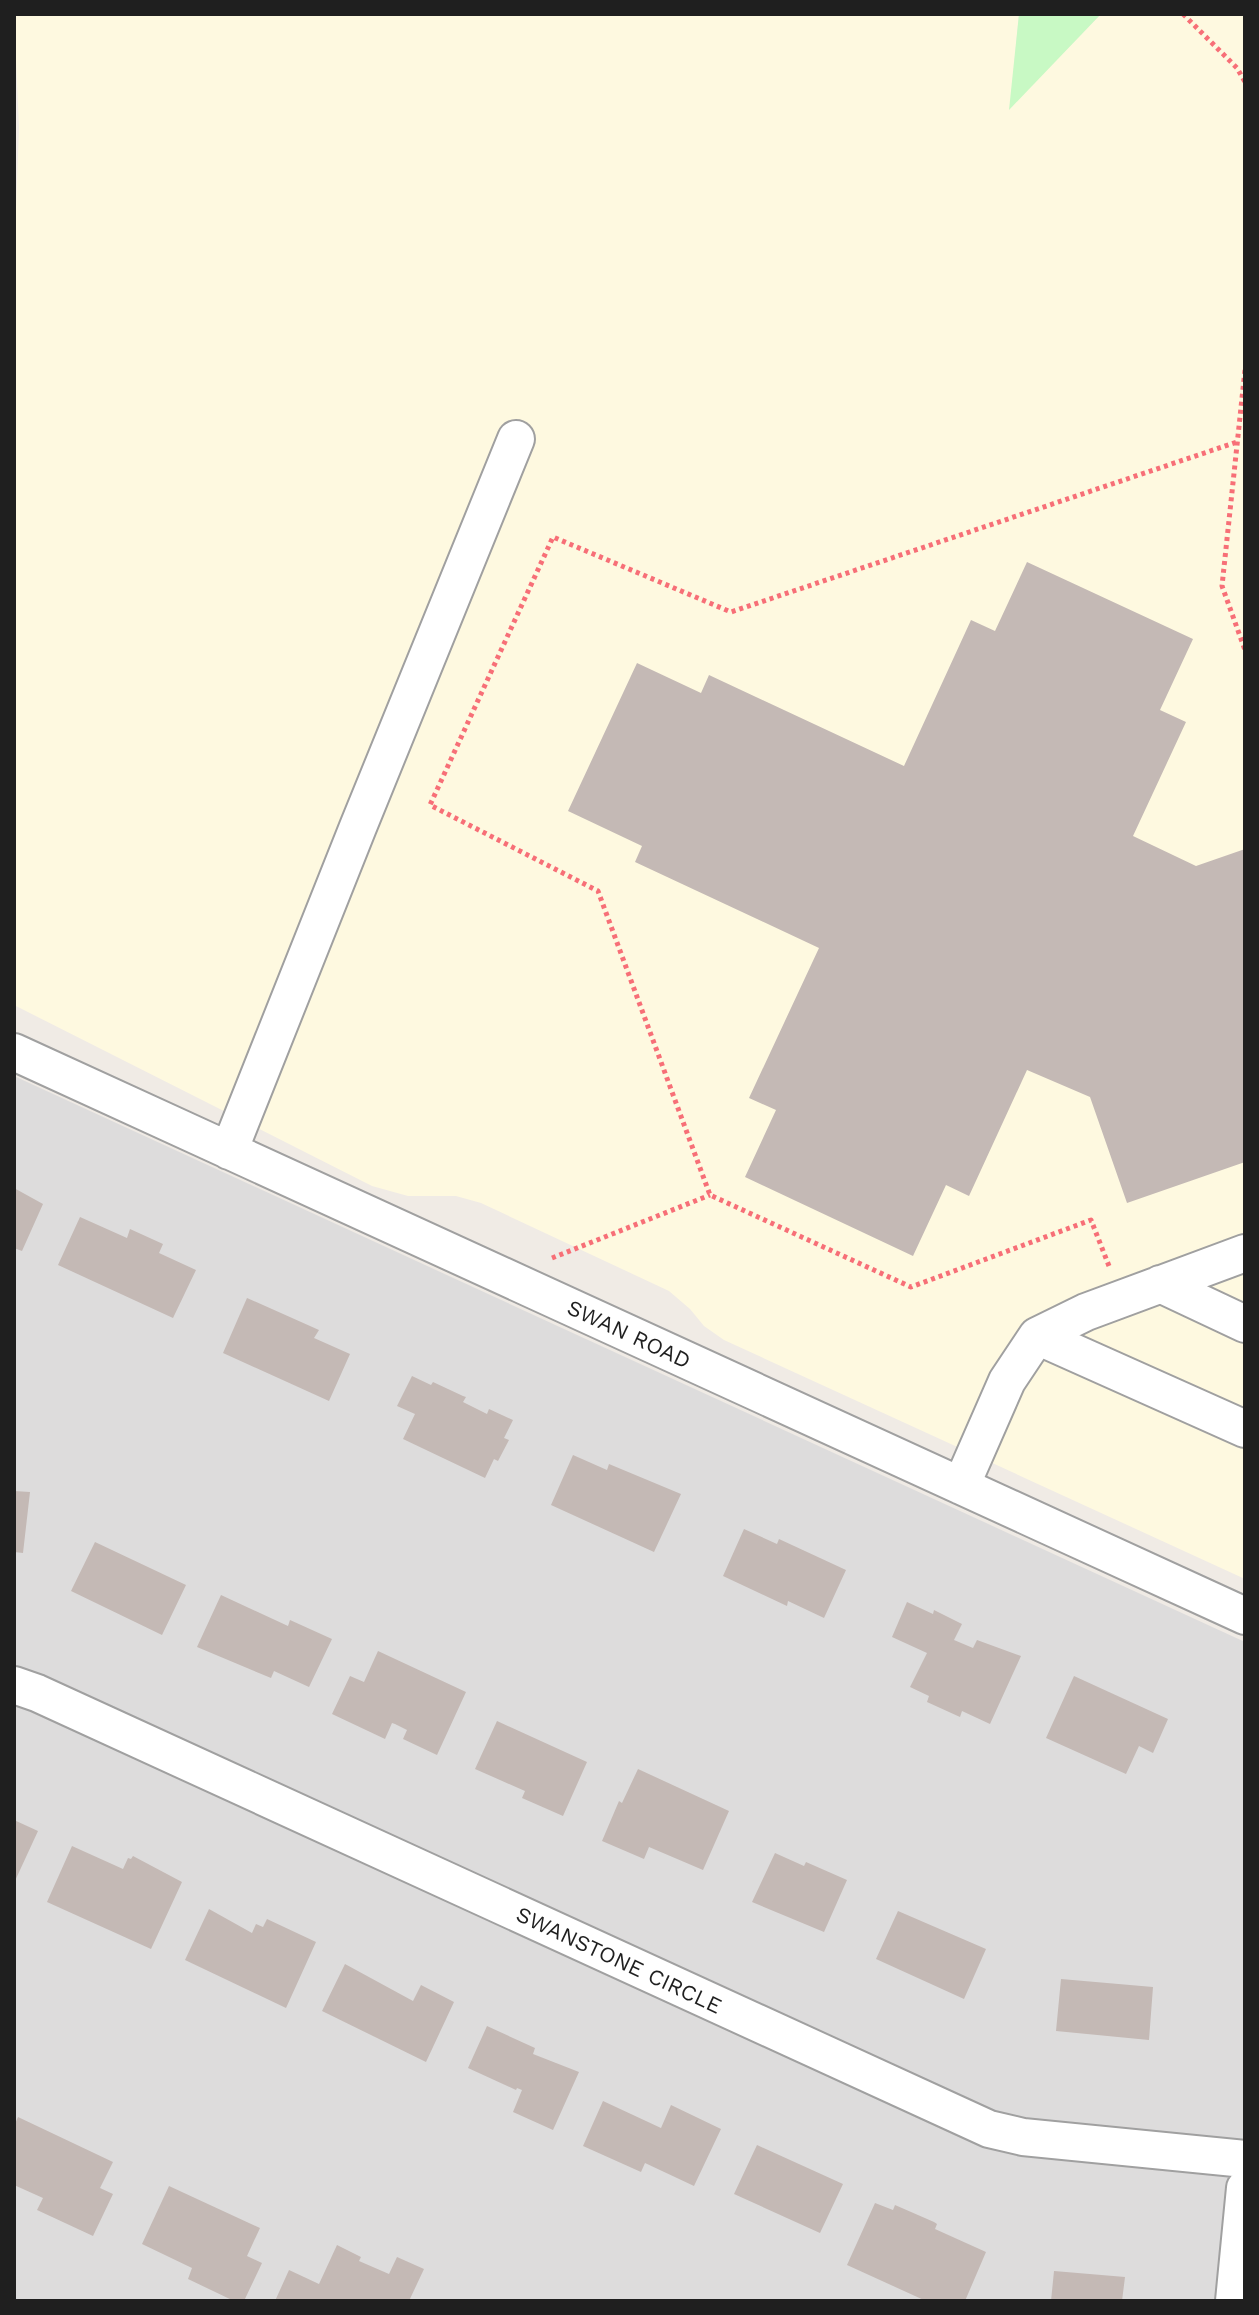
<svg xmlns="http://www.w3.org/2000/svg" width="1259" height="2315" font-family="'Work Sans',sans-serif">
<rect width="100%" height="100%" fill="#f0ebe5"/>
<path fill="#dddcdc" d="M14 1076 1245 1642V2301H14Z"/>
<path fill="#fef9e0" d="M14 14H1019L1010 108 1101 14H1245V1579L724 1340 704 1326 690 1309 669 1291 481 1203 456 1196H408L372 1186 14 1005V262L19 128Z"/>
<path fill="#c8f9c4" d="M1019 14H1101L1009 110Z"/>
<path fill="#c4b9b5" d="M1027 562 1193 639 1160 710 1186 722 1133 836 1196 866 1245 849V1162L1127 1203 1090 1097 1027 1070 969 1196 946 1185 913 1256 745 1177 776 1110 749 1098 819 948 635 862 642 846 568 811 637 663 701 693 709 675 904 766 971 620 995 631Z
M14 1188 43 1204 22 1251 14 1248Z
M80 1217 127 1238 130 1229 163 1244 159 1253 196 1270 173 1318 58 1265Z
M247 1298 319 1330 314 1338 350 1354 329 1401 223 1353Z
M412 1376 431 1385 433 1382 463 1396 466 1397 463 1402 487 1414 489 1409 513 1420 504 1438 509 1440 498 1461 494 1459 485 1478 403 1439 415 1414 397 1406Z
M573 1455 607 1470 609 1464 681 1494 654 1552 551 1505Z
M14 1491 30 1492 23 1553 14 1552Z
M744 1529 777 1544 779 1539 846 1570 824 1618 788 1601 787 1606 723 1576Z
M95 1542 186 1585 162 1635 71 1591Z
M221 1595 288 1626 290 1620 332 1639 309 1687 274 1671 271 1678 197 1647Z
M907 1602 933 1614 934 1610 962 1624 954 1640 973 1648 977 1640 1021 1656 990 1724 962 1711 960 1717 927 1702 929 1696 910 1687 927 1653 892 1637Z
M378 1651 466 1692 437 1755 403 1739 407 1730 395 1724 392 1723 385 1739 332 1714 350 1676 364 1682Z
M1074 1676 1168 1719 1153 1753 1139 1746 1126 1774 1046 1738Z
M497 1721 587 1762 563 1816 522 1798 525 1791 475 1769Z
M638 1769 729 1811 703 1870 649 1847 644 1859 602 1841 619 1801 622 1803Z
M14 1820 38 1831 14 1883Z
M72 1846 123 1869 128 1858 131 1859 133 1856 182 1882 151 1949 47 1902Z
M775 1853 804 1866 806 1862 847 1880 824 1932 752 1902Z
M209 1909 252 1933 256 1924 263 1927 267 1919 316 1942 286 2008 185 1960Z
M898 1911 986 1949 964 1999 876 1959Z
M345 1964 413 2001 421 1985 454 2002 426 2062 322 2011Z
M1061 1979 1153 1987 1149 2040 1056 2031Z
M487 2026 535 2048 533 2054 579 2072 553 2130 513 2112 522 2090 517 2088 516 2090 468 2068Z
M603 2101 661 2128 671 2105 721 2129 694 2186 645 2163 641 2172 583 2146Z
M18 2117 113 2162 100 2188 113 2194 93 2236 37 2210 43 2198 14 2185V2126Z
M757 2145 843 2184 820 2233 734 2194Z
M169 2186 260 2228 247 2256 262 2263 244 2301H234L188 2279 192 2268 142 2244Z
M875 2203 893 2210 895 2205 934 2222 937 2224 935 2229 986 2252 965 2301H926L847 2265Z
M337 2245 361 2257 359 2261 389 2274 397 2257 424 2269 409 2301H275L289 2270 319 2284Z
M1054 2271 1125 2277 1122 2301H1051Z"/>
<g fill="none" stroke-linecap="round" stroke-linejoin="round">
<g stroke="#a0a0a0" stroke-width="40">
<path id="minor" d="M14 1052 1245 1616
M229 1151 358 827 516 439
M1160 1284 1245 1324
M1037 1336 1245 1429
M961 1486 1007 1381 1037 1336 1086 1312 1245 1253
M14 1685 37 1693 989 2129 1023 2137 1245 2159
M1234 2301 1245 2188"/>
</g>
<path stroke="#f76f77" stroke-width="5" stroke-dasharray="4 4" stroke-linecap="butt" d="M1183 14 1237 68 1245 82
M1245 370 1222 586 1245 650
M552 1258 710 1195
M1109 1266 1091 1220 911 1287 710 1195 598 891 430 805 553 537 731 612 1237 442"/>
<use href="#minor" stroke="#fff" stroke-width="36"/>
</g>
<g text-anchor="middle" dominant-baseline="central" stroke-width="6" stroke-linejoin="round" paint-order="stroke">
<g font-size="22" fill="#1f1f1f" stroke="#fff">
<text transform="translate(629 1334) rotate(25)">SWAN ROAD</text>
<text transform="translate(619 1960) rotate(25)">SWANSTONE CIRCLE</text>
</g>
</g>
<rect width="1259" height="2315" fill="none" stroke="#1f1f1f" stroke-width="32"/>
</svg>
